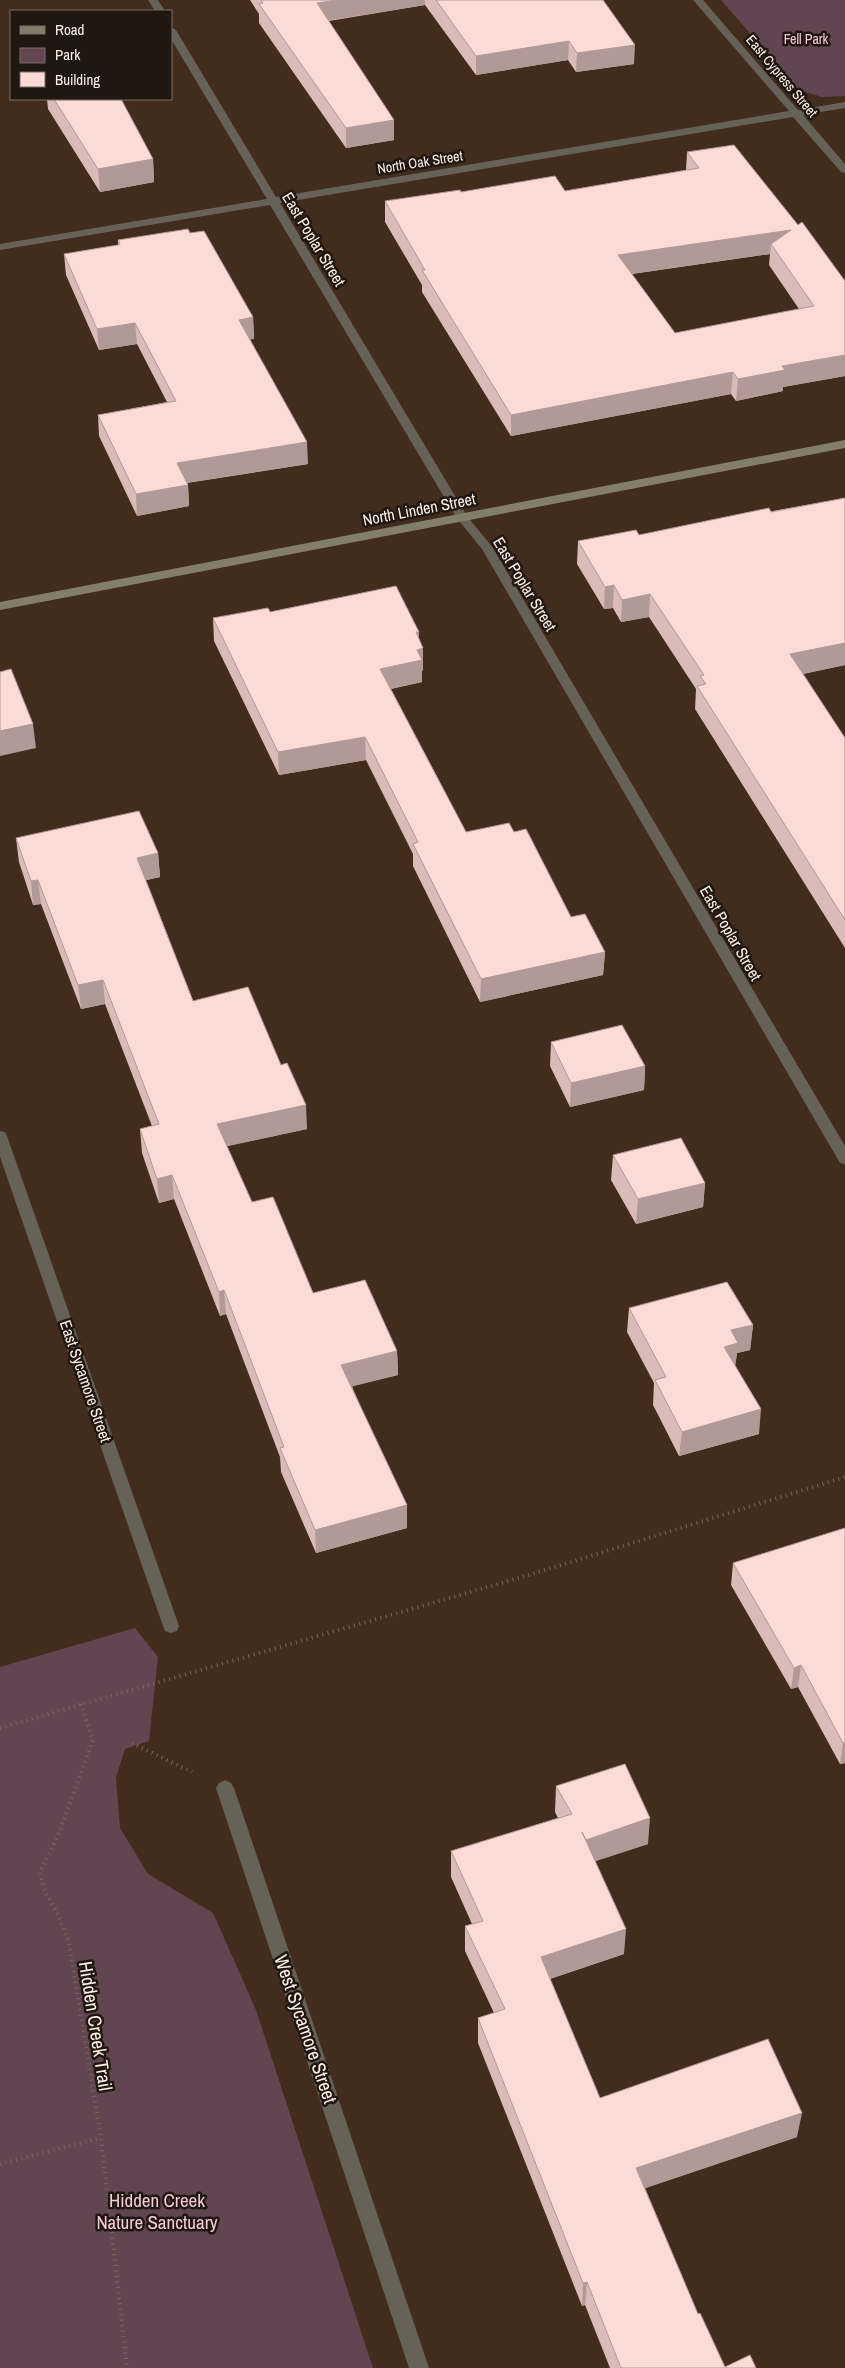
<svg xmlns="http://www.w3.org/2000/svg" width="845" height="2368" font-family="'Archivo Narrow',sans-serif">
<rect width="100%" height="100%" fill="#412c1e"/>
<path fill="#614651" d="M721 0H845V96L822 97 799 90Z
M135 1628 158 1657 149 1741 125 1749 116 1777 120 1828 148 1874 213 1913 256 2010 373 2368H0V1667Z"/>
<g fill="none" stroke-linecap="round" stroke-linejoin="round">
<path stroke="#7a675b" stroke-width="4" stroke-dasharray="1 4.5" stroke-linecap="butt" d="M81 1704 93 1740 59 1833 40 1872 45 1892 57 1912 69 1943 101 2138 127 2368
M0 1728 529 1575 845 1477
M132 1743 192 1772
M0 2164 101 2138"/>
<path fill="#666257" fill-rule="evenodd" d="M148 0H158L165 11H155Z
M693 0H703L798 110 845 102V108L803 115 845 164V173L841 172 793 117 280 203 467 516 493 548 845 1146V1164L840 1163 482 549 456 517 270 205 0 250V244L267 199 171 39V27L176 30 276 197 789 111Z
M0 1131 5 1132 7 1136 179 1626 177 1631 171 1633 165 1631 163 1626 0 1157Z
M225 1780 231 1783 234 1788 429 2368H409L216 1788 219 1783Z"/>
<path fill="#837d6c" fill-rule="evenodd" d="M845 440V448L0 610V602Z"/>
</g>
<path fill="#d9bbb8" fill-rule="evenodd" d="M250 0H603L634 64 576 72 568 60 476 75 425 5 329 21 394 140 346 148 259 23V14Z
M47 99H121L153 159 154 182 100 192 48 109Z
M687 152 798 225 845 281V376L783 387V391L736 401 731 394 511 436 422 292V285L385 222V201L461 192 565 191 686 170ZM770 254 769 265 799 309 675 333 632 274Z
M190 233 253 317 254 339H250L308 464 187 483 188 485 189 506 137 516 99 436 98 415 167 402 137 344 99 350 66 275 64 254 118 245V240Z
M845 498V665L803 674 845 738V948L695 709 696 689 649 617 621 622 613 608 604 609 577 564 578 541 639 535Z
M270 612 419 632V640L423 670 422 671V682L391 689 466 832H514L571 917 605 952 603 975 480 1002 413 866V854L366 760 279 775 214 641 213 618Z
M16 838 158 853 160 877 146 880 193 1001 307 1129 227 1146 252 1202 313 1293 397 1351 398 1375 352 1386 407 1528 316 1553 281 1472 280 1457 226 1314 220 1316 174 1199 159 1203 142 1153 140 1129 152 1126 105 1004 81 1009 41 904 33 905 19 862Z
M551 1042 645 1066 644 1090 570 1107 550 1066Z
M613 1155 705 1183 703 1207 636 1224 611 1180Z
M629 1308 753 1325 750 1350 737 1353 735 1365 759 1434 679 1456 653 1405 654 1383 627 1332Z
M845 1528V1763L840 1764 798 1687 791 1689 731 1585 733 1563Z
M556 1786 648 1844 595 1861 624 1954 550 1979 600 2098 797 2137 645 2188 698 2314 725 2367 756 2368H610L585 2305 582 2306 478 2043V2018L494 2013 465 1951V1926L472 1924 451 1877V1851L558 1818 555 1812Z"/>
<path fill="#b09996" d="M337 0H425V5L318 22 317 3Z
M569 41 568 60 476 75V56Z
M635 45 634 64 576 72 577 53Z
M394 120V140L346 148V128Z
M153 159 154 182 100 192 98 169Z
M791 230 771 244 770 254 617 276 618 255Z
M253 317 254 339 240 341 239 320Z
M135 323 137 344 99 350 97 329Z
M845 355V376L783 387V391L736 401 738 379 782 366Z
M733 372 731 394 511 436V415Z
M307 442 308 464 178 484 177 463Z
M188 485 189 506 137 516 136 494Z
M614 585 613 608 604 609 605 587Z
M650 594 649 617 621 622 622 600Z
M416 632H419V649L423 648V670L422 671V682L380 691V669Z
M845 643V665L788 677 790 654Z
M33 724 36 748 0 756V731Z
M365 737 366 760 279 775 278 752Z
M158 853 160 877 139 882 137 858Z
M38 880 41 904 33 905 31 881Z
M605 952 603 975 480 1002 481 979Z
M103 980 105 1004 81 1009 78 985Z
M645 1066 644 1090 570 1107 571 1083Z
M306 1105 307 1129 219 1148 217 1124Z
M172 1175 174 1199 159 1203 157 1179Z
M705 1183 703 1207 636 1224 638 1199Z
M224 1290 226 1314 220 1316 219 1292Z
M753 1325 750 1350 737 1353 735 1368 724 1347 731 1330Z
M397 1351 398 1375 342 1389 341 1365Z
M761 1409 759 1434 679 1456 682 1432Z
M407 1505V1528L316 1553 315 1530Z
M801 1665 798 1687 791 1689 794 1668Z
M845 1742V1763L840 1764 843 1743Z
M650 1818 648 1844 584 1865 586 1840Z
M626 1929 624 1954 540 1982 541 1957Z
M802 2113 797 2137 634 2192 636 2168Z
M587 2282 585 2305 582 2306 583 2283Z"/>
<path fill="#fcdad6" stroke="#b09996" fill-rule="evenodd" d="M261 0H337L317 3 394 120 346 128 259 4 263 3Z
M436 0H603L635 45 577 53 569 41 476 56Z
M54 99H121L153 159 98 169Z
M734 145 798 225 802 222 845 281V355L782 366 785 370 738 379 733 372 511 415 422 270H425L385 201 460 190 461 192 555 176 565 191 699 168 687 152ZM791 230 771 244 814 306 675 333 618 255Z
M188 229 190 233 204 231 253 317 239 320 307 442 177 463 188 485 136 494 98 415 176 401 135 323 97 329 64 254 118 245 120 244 118 240Z
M845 498V643L790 654 845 738V920L697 686 706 684 700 676 704 675 650 594 622 600 614 585 605 587 578 541 636 530 639 535 769 508 771 512Z
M396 586 419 632H416L423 648 417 650 422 660 380 669 466 832 509 823 514 832 526 829 571 917 585 914 605 952 481 979 413 844 418 842 365 737 278 752 213 618 268 608 270 612Z
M11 669 33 724 0 731V672Z
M139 811 158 853 137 858 193 1001 248 987 281 1065 287 1063 306 1105 217 1124 252 1202 273 1197 313 1293 365 1280 397 1351 341 1365 407 1505 315 1530 280 1448 284 1447 224 1290 219 1292 172 1175 157 1179 140 1129 159 1124 103 980 78 985 38 880 31 881 16 838Z
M622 1025 645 1066 571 1083 551 1042Z
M681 1138 705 1183 638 1199 613 1155Z
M727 1282 753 1325 731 1330 738 1343 724 1347 761 1409 682 1432 655 1380 666 1377 629 1308Z
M845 1528V1742L843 1743 801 1665 794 1668 733 1563Z
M625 1764 650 1818 586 1840 582 1832 626 1929 541 1957 600 2098 768 2039 802 2113 636 2168 698 2314 700 2313 725 2367 750 2355 756 2368H621L587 2282 583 2283 478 2018 505 2009 465 1926 483 1921 451 1851 572 1814 556 1786Z"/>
<g text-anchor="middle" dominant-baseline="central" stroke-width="5" stroke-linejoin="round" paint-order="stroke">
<g font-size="14" fill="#f6c8dc" stroke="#201711">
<text x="806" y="39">Fell Park</text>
</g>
<g font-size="14" fill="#fdf0e7" stroke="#201711">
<text transform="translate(782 76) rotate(50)">East Cypress Street</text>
<text transform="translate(420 162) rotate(-9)">North Oak Street</text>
</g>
<g font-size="16" fill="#fdf0e7" stroke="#201711">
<text transform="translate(314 239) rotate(59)">East Poplar Street</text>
<text transform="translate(419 509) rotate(-11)">North Linden Street</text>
<text transform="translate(525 584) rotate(59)">East Poplar Street</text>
<text transform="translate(731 933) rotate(60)">East Poplar Street</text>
<text transform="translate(86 1381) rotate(71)">East Sycamore Street</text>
</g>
<g font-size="19" fill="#fdf0e7" stroke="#201711">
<text transform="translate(96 2026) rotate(81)">Hidden Creek Trail</text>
<text transform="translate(306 2029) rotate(71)">West Sycamore Street</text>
</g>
<g font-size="19" fill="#f6c8dc" stroke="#201711">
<text x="157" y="2200">Hidden Creek<tspan x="157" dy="22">Nature Sanctuary</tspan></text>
</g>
</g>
<rect x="10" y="10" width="162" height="90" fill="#201711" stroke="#786e67"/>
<rect x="20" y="26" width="25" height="8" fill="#837d6c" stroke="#786e67"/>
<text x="55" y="35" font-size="15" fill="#fdf0e7">Road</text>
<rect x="20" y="48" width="25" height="15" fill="#614651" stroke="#786e67"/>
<text x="55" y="60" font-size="15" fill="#fdf0e7">Park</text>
<rect x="20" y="72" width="25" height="15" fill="#fcdad6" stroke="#786e67"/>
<text x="55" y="85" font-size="15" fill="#fdf0e7">Building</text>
</svg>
